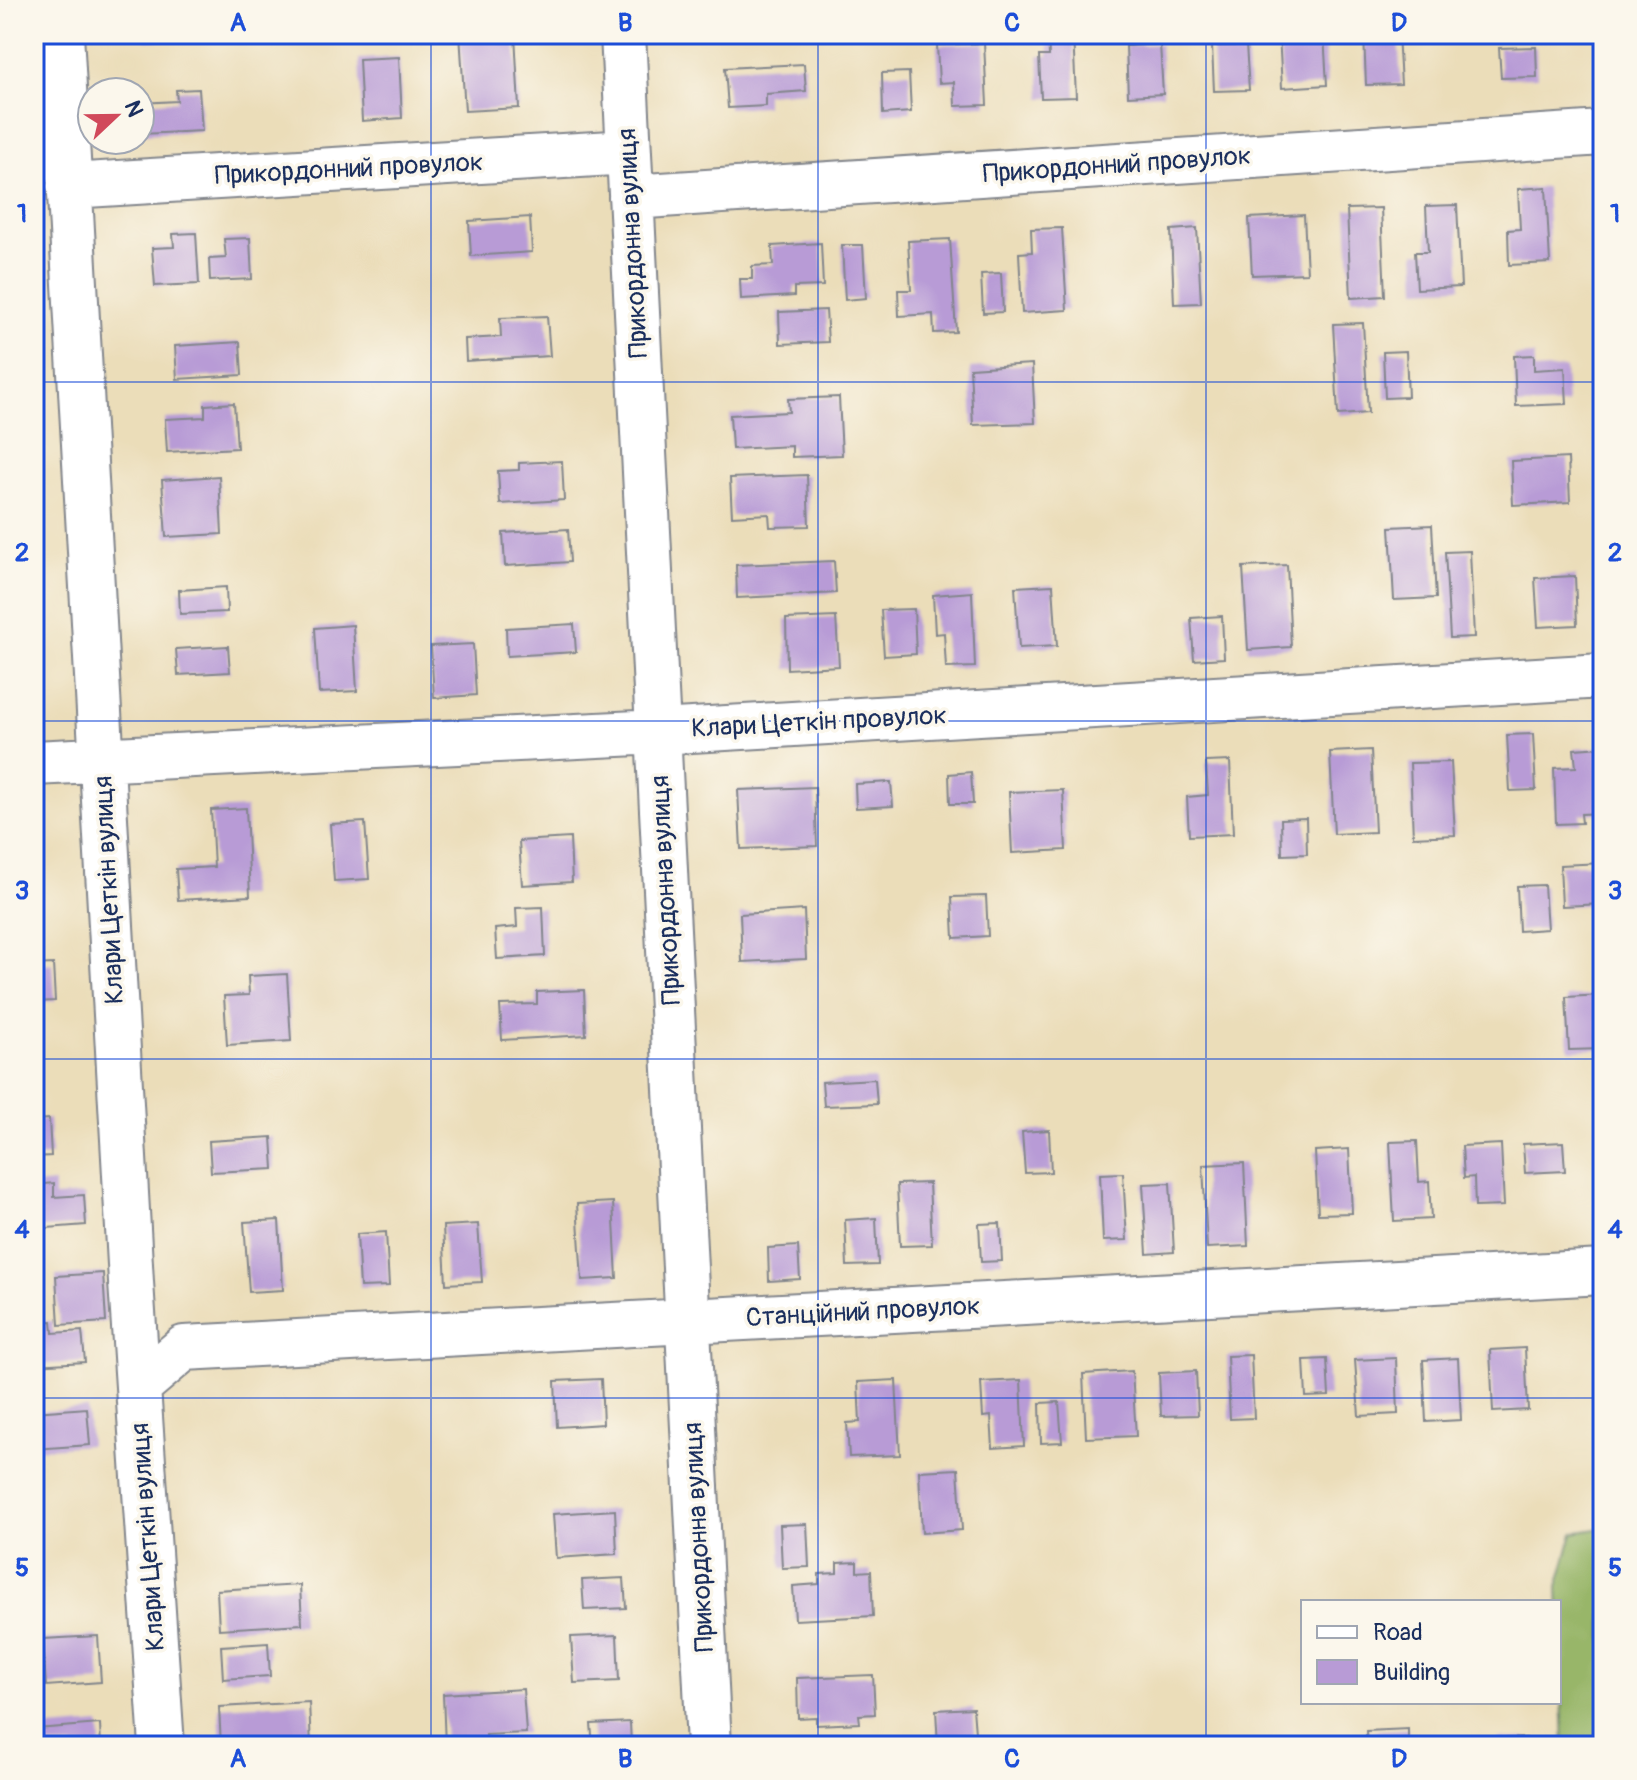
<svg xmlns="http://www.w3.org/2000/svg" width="1637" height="1780" font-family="Pangolin,sans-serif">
<rect width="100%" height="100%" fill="#fbf7ec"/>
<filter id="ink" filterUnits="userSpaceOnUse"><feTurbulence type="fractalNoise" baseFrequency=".0125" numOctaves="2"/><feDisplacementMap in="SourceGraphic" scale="16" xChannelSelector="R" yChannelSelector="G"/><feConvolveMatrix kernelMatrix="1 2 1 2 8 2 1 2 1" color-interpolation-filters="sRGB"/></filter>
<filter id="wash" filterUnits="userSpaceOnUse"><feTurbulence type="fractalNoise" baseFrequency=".006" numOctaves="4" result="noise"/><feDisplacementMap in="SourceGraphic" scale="32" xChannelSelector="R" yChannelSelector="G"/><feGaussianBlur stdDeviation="1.8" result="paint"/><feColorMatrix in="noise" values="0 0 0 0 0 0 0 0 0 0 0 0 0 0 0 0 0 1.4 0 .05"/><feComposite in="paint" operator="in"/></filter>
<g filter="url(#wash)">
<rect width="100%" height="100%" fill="#ebddb9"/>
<path fill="#98b669" stroke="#5a7264" stroke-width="2" d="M1603 1528V1746H1564L1558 1587 1573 1533Z"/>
<g id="blocks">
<path fill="#b89bd6" d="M145 34H190V38L145 41Z
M460 34H515L519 108 465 111Z
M1048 34H1073L1076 97 1041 98 1039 56H1049Z
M1279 34H1324L1327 85 1282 88Z
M1364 34H1398L1401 84 1366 85Z
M984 43 987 105 955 106 954 82 939 83 937 45Z
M1160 44 1163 94 1128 96 1126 46Z
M1246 45 1249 90 1214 91 1212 46Z
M1536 47 1537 77 1501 78 1499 48Z
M399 57 402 118 362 121 359 59Z
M804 64 806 91 766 94V106L728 108 725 68Z
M909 72 911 112 883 114 882 73Z
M199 89 202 131 141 134 140 103 177 101 176 90Z
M1546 187 1550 263 1509 265 1508 230 1520 229 1518 189Z
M1457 205 1461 287 1417 289 1415 252H1428L1426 206Z
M1381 208 1385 296 1351 298 1347 209Z
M1304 215 1307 273 1252 275 1249 218Z
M530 217 532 252 471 256 469 221Z
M1062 228 1067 310 1022 313 1019 253 1032 252 1031 229Z
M1197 228 1201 303 1174 304 1171 230Z
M196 233 199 284 155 286 152 248 174 247 173 234Z
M250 238 252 279 210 281 209 259 226 258 224 239Z
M950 239 956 332 934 333 933 314 899 316 898 290H911L908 241Z
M821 243 823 286 794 287V296L741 299 740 279H752V266L773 265 772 246Z
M842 245H863L866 298 845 300Z
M1001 273 1003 312 983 313 981 274Z
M826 310 828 342 780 344 779 312Z
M547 316 550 356 466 361 465 339 501 337 500 318Z
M1363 323 1368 413 1338 415 1333 324Z
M240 342 242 375 177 379 175 346Z
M1406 351 1408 397 1385 398 1383 352Z
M1534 355V370L1565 368 1567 404 1516 406 1514 356Z
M1032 364 1035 423 973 425 970 368Z
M839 397 842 455 792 457V446L732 449 730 415 789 412 788 399Z
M234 403 237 448 167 452 165 419 205 417V405Z
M1568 458 1570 502 1513 505 1511 461Z
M562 461 564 500 500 504 498 471 519 470V463Z
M807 475 809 526 770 527 769 514 732 516 730 478Z
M219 476 222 534 166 537 162 480Z
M1432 525 1436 598 1394 600 1390 527Z
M568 529 570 562 505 566 503 533Z
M1470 551 1474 637 1450 638 1445 552Z
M834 561 836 593 737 598 736 565Z
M1287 565 1291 647 1248 650 1243 567Z
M1575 576 1577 625 1538 627 1535 578Z
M1053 585 1057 646 1019 648 1015 587Z
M226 587 227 612 180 614 179 590Z
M972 592 975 667 946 668 944 633 935 634 933 595Z
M914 609 916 654 884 656 881 610Z
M1222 616 1224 658 1194 660 1191 618Z
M836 617 839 666 787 669 786 619Z
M574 624 576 652 507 656 506 628Z
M353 625 357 691 319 693 315 628Z
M473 644 476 695 434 698 431 646Z
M228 646 230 672 178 675 176 649Z
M1533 734 1536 790 1510 791 1507 735Z
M1603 747V813L1581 814 1582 823 1556 824 1554 768 1576 767 1574 749Z
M1371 750 1375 832 1334 834 1330 752Z
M1230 761 1233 834 1189 836 1187 797 1208 795 1206 762Z
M1451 762 1455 835 1413 837 1410 763Z
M971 772 973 804H950L949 774Z
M891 782 893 806 856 808 855 784Z
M815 787 817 846 741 849 738 790Z
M1063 790 1066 850 1012 853 1009 792Z
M246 808 250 896 178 900 176 869 214 867 211 810Z
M1306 818 1307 854 1282 855 1281 819Z
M365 822 369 879 334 881 330 824Z
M570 838 572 882 522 885 519 841Z
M1603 863V904L1562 906 1560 865Z
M1544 885 1547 929 1519 931 1517 886Z
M986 896 988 936 954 938 952 897Z
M543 907 545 956 497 959 495 929 517 927 516 908Z
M804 910 806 959 742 962 740 914Z
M1596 925H1603V952H1598Z
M53 964 55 1001 34 1002V965Z
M287 974 291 1041 227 1045 224 996 249 995 248 976Z
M584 990 586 1035 502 1040 500 1005 537 1004V992Z
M1603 995V1049L1569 1050 1566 997Z
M34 1047H38L40 1086 34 1087Z
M875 1079 877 1104 824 1106 822 1082Z
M49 1119 51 1156 34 1157V1120Z
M1049 1130 1051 1172 1025 1173 1022 1132Z
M272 1137 274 1169 211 1172 209 1141Z
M1417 1141 1419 1182 1429 1181 1431 1219 1394 1221 1390 1142Z
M1563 1142 1565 1171 1525 1173 1523 1144Z
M1501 1144 1504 1206 1475 1207 1474 1177 1464 1178 1462 1146Z
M1349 1149 1352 1213 1318 1214 1315 1151Z
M1244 1163 1248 1246 1207 1248 1203 1165Z
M1123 1173 1127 1240 1103 1241 1100 1174Z
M54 1183V1197L84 1195 86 1225 34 1229V1185Z
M929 1183 932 1245 900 1246 897 1184Z
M1170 1183 1174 1252 1147 1254 1143 1184Z
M613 1202 617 1278 582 1280 577 1204Z
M876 1218 878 1265 847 1266 845 1220Z
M279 1220 283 1290 249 1292 244 1222Z
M1000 1223 1002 1261 981 1262 979 1224Z
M478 1224 482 1282 446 1284 443 1226Z
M386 1232 389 1286 360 1287 357 1234Z
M798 1246 800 1279 769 1281 768 1248Z
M103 1273 106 1322 59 1325 56 1276Z
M52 1321 53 1333 82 1331 85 1362 34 1365V1322Z
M1525 1348 1528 1410 1493 1412 1490 1350Z
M1251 1355 1254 1418 1230 1419 1227 1356Z
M1396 1358 1398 1414 1359 1416 1355 1360Z
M1458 1358 1461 1420 1426 1422 1423 1360Z
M1327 1359 1329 1396 1306 1397 1304 1360Z
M1132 1371 1136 1436 1086 1438 1083 1374Z
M1196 1371 1198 1415 1161 1416 1159 1373Z
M601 1379 603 1424 557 1427 555 1381Z
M896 1380 900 1455 849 1457 847 1423 860 1422 858 1382Z
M1021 1380 1024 1446 993 1448 991 1416 983 1417 981 1382Z
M1059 1402 1062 1442 1041 1443 1040 1403Z
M87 1408 90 1445 34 1449V1412Z
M958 1469 962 1530 922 1533 919 1471Z
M615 1510 617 1554 556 1558 553 1514Z
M807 1524 809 1567 782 1568 780 1525Z
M857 1562V1572L871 1571 873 1616 795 1620 793 1586 819 1584V1574L837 1573V1563Z
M624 1578 626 1608 584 1610 582 1580Z
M300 1585 302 1624 219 1629 217 1590Z
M617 1635 619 1681 574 1683 571 1637Z
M98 1636 101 1682 46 1686 43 1639Z
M268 1643 270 1676 223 1679 221 1646Z
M873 1675 875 1714 859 1715 860 1723 816 1725V1717L798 1718 797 1678Z
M523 1689 526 1733 486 1735 487 1746H445L443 1694Z
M309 1702 311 1746H221L219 1707Z
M973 1708 976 1746H938L936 1710Z
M630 1722 631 1746H593L591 1724Z
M100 1724 101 1746H37L36 1729Z
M1408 1729V1746H1367L1366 1731Z
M1526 1738 1527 1746H1498V1739Z"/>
</g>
</g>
<g filter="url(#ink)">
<use href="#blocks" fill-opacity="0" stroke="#83868c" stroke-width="2"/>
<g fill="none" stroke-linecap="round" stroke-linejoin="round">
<g stroke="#83868c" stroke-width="48">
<path id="minor" d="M61 34 131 1282 162 1746
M623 34 709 1746
M69 186 629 152
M631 197 1603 133
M34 763 658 732 1603 676
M138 1387 184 1348 1603 1272"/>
</g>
<use href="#minor" stroke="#fff" stroke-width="44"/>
</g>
</g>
<path fill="none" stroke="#1d4ed8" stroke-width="2" stroke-opacity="0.55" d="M431 34V1746M818 34V1746M1206 34V1746M34 382H1603M34 721H1603M34 1059H1603M34 1398H1603"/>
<g text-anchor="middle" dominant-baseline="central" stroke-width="7" stroke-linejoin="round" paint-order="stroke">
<g font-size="26" fill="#1b2f5e" stroke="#fbf7ec">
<text transform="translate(1117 165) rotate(-4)">Прикордонний провулок</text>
<text transform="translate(349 169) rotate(-3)">Прикордонний провулок</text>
<text transform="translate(633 243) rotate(-93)">Прикордонна вулиця</text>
<text transform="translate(819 722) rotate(-3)">Клари Цеткін провулок</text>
<text transform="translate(109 890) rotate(-93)">Клари Цеткін вулиця</text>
<text transform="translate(666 890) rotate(-93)">Прикордонна вулиця</text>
<text transform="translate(863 1312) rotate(-3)">Станційний провулок</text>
<text transform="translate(148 1537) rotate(-94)">Клари Цеткін вулиця</text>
<text transform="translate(699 1537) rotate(-93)">Прикордонна вулиця</text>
</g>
</g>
<rect width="1637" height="1780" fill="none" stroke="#fbf7ec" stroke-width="88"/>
<rect x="1301" y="1600" width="260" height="104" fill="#fbf7ec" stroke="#a1a7b3" stroke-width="2"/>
<rect x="1317" y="1626" width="40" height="12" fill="#ffffff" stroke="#a1a7b3" stroke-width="2"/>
<text x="1373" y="1640" font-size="24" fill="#1b2f5e">Road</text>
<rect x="1317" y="1660" width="40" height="24" fill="#b89bd6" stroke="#a1a7b3" stroke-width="2"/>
<text x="1373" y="1680" font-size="24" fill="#1b2f5e">Building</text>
<g transform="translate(116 116) rotate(68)"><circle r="38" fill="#fbf7ec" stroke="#a1a7b3" stroke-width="2"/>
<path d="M0-6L14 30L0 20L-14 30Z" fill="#d1495b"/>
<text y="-12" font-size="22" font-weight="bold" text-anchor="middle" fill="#1b2f5e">N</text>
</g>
<rect x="44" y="44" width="1549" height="1692" fill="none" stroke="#1d4ed8" stroke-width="3"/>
<g font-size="26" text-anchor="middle" font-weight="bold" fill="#1d4ed8">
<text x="238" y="31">A</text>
<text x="625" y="31">B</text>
<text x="1012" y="31">C</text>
<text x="1399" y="31">D</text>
<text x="22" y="222">1</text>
<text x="1615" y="222">1</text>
<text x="22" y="561">2</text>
<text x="1615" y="561">2</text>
<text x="22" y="899">3</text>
<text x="1615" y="899">3</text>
<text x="22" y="1238">4</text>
<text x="1615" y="1238">4</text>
<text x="22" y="1576">5</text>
<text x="1615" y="1576">5</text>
<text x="238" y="1767">A</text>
<text x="625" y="1767">B</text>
<text x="1012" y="1767">C</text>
<text x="1399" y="1767">D</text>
</g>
</svg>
